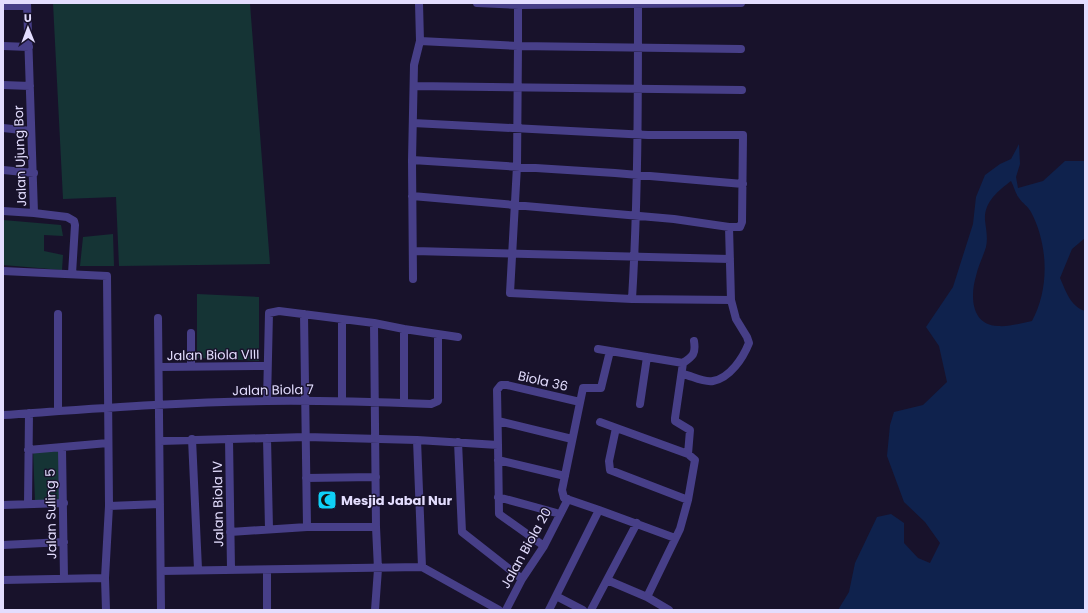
<svg xmlns="http://www.w3.org/2000/svg" width="1088" height="613" font-family="Poppins,sans-serif">
<rect width="100%" height="100%" fill="#18122b"/>
<path fill="#153435" d="M53 3 250 4 270 264 119 266 116 197 63 199Z
M3 220 61 225 63 236 44 235V251L63 255 62 270 3 265Z
M113 234 114 266H80L83 237Z
M197 294 259 297V361L197 358Z
M59 447 62 500 35 502 33 449Z"/>
<path fill="#0f224d" fill-rule="evenodd" d="M1019 144 1020 164 1016 177 1018 188 1043 181 1065 161H1085V238L1072 249 1060 278C1066 291 1070 306 1085 311V610H838L849 592 855 563 877 517 891 514 904 523V543L918 558 930 563 940 543 925 522 904 502 887 456 890 425 894 412 923 405 947 382 939 346 926 327 953 287 973 224 976 197 985 175 1000 164 1011 159ZM1011 181C1014 186 1015 193 1019 198 1022 203 1028 206 1031 212 1048 244 1050 288 1032 321 1021 323 1009 327 998 326 971 325 970 296 976 276 978 266 983 257 986 247 988 237 986 230 985 220 984 202 998 191 1011 181Z"/>
<g fill="none" stroke-linecap="round" stroke-linejoin="round">
<path stroke="#473f88" stroke-width="8" d="M27 3 34 213 67 217 74 221 75 225 72 274
M419 3 420 41
M477 3 519 5 741 3
M638 3C638 102 638 200 632 299L510 293 517 166 518 46 741 49
M3 6H27
M3 46 29 47
M3 85 30 86
M414 86 742 90
M3 128 31 131
M412 160 615 173 743 184
M3 170 34 173
M412 196 674 219 729 227H740L742 222 743 135H648L413 123
M3 211 34 213
M414 251 730 259
M3 271 107 276 109 506 105 578 106 610
M413 279 412 160 414 65 420 41 518 46V3
M632 299 731 300
M58 314V411
M304 314 307 527H376
M158 318 161 610
M342 319V401
M374 323 376 527 378 569 375 610
M404 329 458 337
M598 349 683 363 675 418V421L690 430 688 454
M683 363C693 356 696 354 694 341
M191 366V333
M159 367 267 366
M683 374C692 376 704 383 713 381 730 378 743 358 749 343L747 337 736 319 731 300 729 227
M267 401 269 313 279 311 374 323 404 329V403
M640 404 647 357
M3 415C91 409 179 402 267 401 321 400 376 402 431 404L438 401V335
M498 421 572 439
M600 422 688 454 695 460 688 500 680 529 647 597
M616 428 609 461 610 470 688 500
M267 438 269 529
M192 439 198 569
M229 439 231 569
M417 440 422 567
M160 441 306 437 417 440 498 445 497 390 501 385H507L580 402
M458 442 462 532 522 579
M498 445 499 514 544 546
M62 448 64 579
M28 450 108 443
M498 460 565 476
M306 478 376 477
M498 497 560 514
M28 504 29 413
M3 505 64 503
M109 506 160 504
M599 510 675 538
M230 532 307 527
M3 545 64 542
M161 571 422 567 499 610
M3 580 105 578
M607 580 647 597 669 610
M556 596 583 610
M267 610V570
M506 610 522 579 544 546 568 499
M549 610 599 510 564 498 562 490 583 388H601L610 351
M591 610 637 523"/>
</g>
<defs>
<g id="mosque-square" transform="scale(1)"><rect x="-9" y="-9" width="18" height="18" rx="4" fill="#0fd0f7" stroke="#18122b"/><path d="M3.5-4.9A6 6 0 1 0 3.5 4.9A5 5 0 1 1 3.5-4.9Z" fill="#111"/></g>
</defs>
<g fill-rule="evenodd">
<use href="#mosque-square" x="327" y="500"/>
</g>
<g text-anchor="middle" dominant-baseline="central" stroke-width="3" stroke-linejoin="round" paint-order="stroke">
<g font-size="13" fill="#e3ddfe" stroke="#18122b">
<text transform="translate(20 156) rotate(-92)">Jalan Ujung Bor</text>
<text transform="translate(213 355) rotate(-1)">Jalan Biola VIII</text>
<text transform="translate(543 381) rotate(13)">Biola 36</text>
<text transform="translate(273 390) rotate(-1)">Jalan Biola 7</text>
<text transform="translate(218 504) rotate(-91)">Jalan Biola IV</text>
<text transform="translate(51 514) rotate(-91)">Jalan Suling 5</text>
<text transform="translate(526 548) rotate(-61)">Jalan Biola 20</text>
</g>
<g font-size="13" font-weight="bold" fill="#e3ddfe" stroke="#18122b" text-anchor="start">
<text x="341" y="500">Mesjid Jabal Nur</text>
</g>
</g>
<rect width="1088" height="613" fill="none" stroke="#e3ddfe" stroke-width="8"/>
<g transform="translate(28 28) rotate(359)" stroke="#18122b" stroke-width="3" paint-order="stroke">
<path d="M0-3L7 15L0 10L-7 15Z" fill="#e3ddfe"/>
<text y="-6" font-size="11" font-weight="bold" text-anchor="middle" fill="#e3ddfe">U</text>
</g>
</svg>
